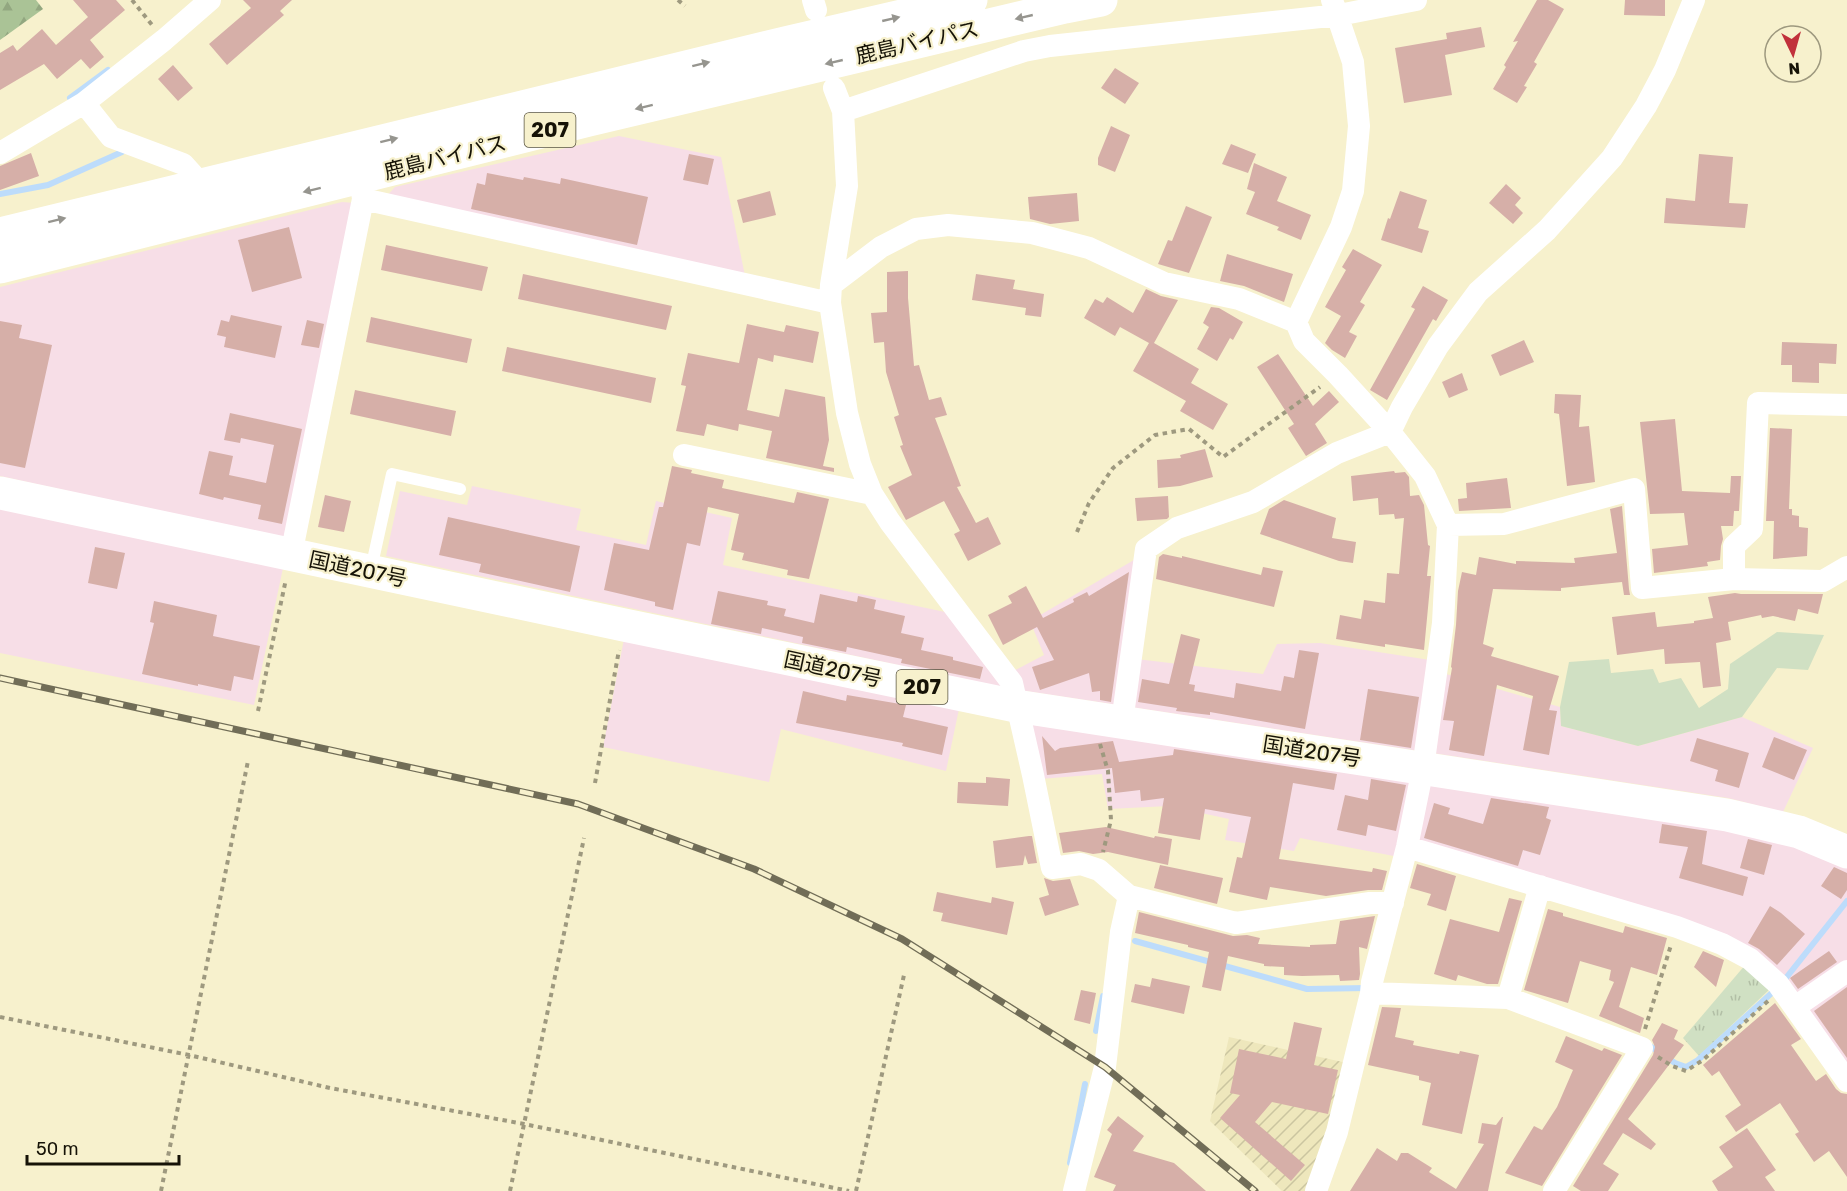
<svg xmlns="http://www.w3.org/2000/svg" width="1847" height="1191" font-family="Rubik,'Noto Sans JP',sans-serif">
<defs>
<pattern id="industrial-furrows" width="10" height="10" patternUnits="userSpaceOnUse" patternTransform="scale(1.5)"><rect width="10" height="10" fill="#eee7bc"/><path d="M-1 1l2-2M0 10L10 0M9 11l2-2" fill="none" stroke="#cbc5a0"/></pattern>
<pattern id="forest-firs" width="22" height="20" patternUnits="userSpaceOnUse" patternTransform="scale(1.5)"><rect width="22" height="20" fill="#aac396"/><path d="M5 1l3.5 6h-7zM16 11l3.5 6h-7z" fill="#92a780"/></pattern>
<pattern id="park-tufts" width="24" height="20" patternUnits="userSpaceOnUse" patternTransform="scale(1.5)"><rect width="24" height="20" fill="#d0e0c3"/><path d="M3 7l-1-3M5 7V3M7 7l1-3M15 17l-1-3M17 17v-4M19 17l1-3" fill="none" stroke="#b2bfa6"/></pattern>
</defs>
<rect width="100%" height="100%" fill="#f7f1cd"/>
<path fill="#f7dee7" d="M619 136 721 157 745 276 385 198 395 187Z
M342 202 355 203 287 539 0 476V287Z
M472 486 581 509 576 530 646 545 656 501 732 518 723 565 945 612 1002 677 1044 655 1030 621 1139 557 1128 658 1263 674 1277 644 1320 643 1430 660 1429 669 1560 707 1561 726 1638 746 1742 717 1813 748 1783 812 1728 798 1006 688 386 556 400 491 467 505Z
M0 507 283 568 254 705 0 653Z
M624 639 959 709 946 771 781 729 769 782 603 747Z
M1014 720 1720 824 1792 842 1847 867V1073L1782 980 1677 922 1399 857 1300 838 1294 851 1225 840 1229 819 1169 806 1108 809 1102 774 1028 780Z"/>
<path fill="url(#industrial-furrows)" d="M1229 1037 1347 1063 1310 1191H1282L1210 1121Z"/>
<path fill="#d0e0c3" d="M1777 632 1824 635 1808 670 1777 668 1742 717 1638 746 1561 726 1560 707 1569 662 1609 659 1611 673 1653 669 1659 683 1681 678 1699 708 1728 689 1730 664Z"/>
<path fill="url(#forest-firs)" d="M0 0H36L43 9 0 40Z"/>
<path fill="url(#park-tufts)" d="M1746 964 1771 988 1699 1056 1683 1038Z"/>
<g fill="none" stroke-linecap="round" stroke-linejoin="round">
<path stroke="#bddcfb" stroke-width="6" d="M70 98 108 70
M0 194 48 185 122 152
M1135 941 1307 989 1367 988
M1782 983 1847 901
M1096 1031 1103 996
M1647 1044 1675 1063 1686 1067 1698 1060 1775 990
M1070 1163 1085 1084"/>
</g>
<path fill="#d6afa8" d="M73 0H116L125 10 90 40 104 57 90 69 81 59 57 79 44 64 0 90V53L13 45 17 51 42 29 56 45 88 17Z
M243 0H292L280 11 284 15 227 65 209 44 251 8Z
M1537 0H1548L1564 9 1534 62 1537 64 1524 86 1527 87 1517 103 1493 89 1506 67 1504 65 1518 41 1513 42Z
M1625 0H1665V16L1624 15Z
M1481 27 1485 47 1445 55 1452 95 1404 103 1395 48 1447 39 1446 33Z
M173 65 193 88 178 101 158 79Z
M1115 68 1139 83 1125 104 1101 88Z
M1111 126 1130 135 1115 172 1098 165V158Z
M1231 144 1256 154 1248 173 1222 164Z
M31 153 39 176 0 190V166Z
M689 154 714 159 708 185 683 180Z
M1699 154 1733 157 1729 203 1748 204 1745 228 1664 223 1666 198 1695 201Z
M1254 163 1287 177 1277 201 1311 215 1301 240 1277 230 1279 227 1246 214 1255 192 1247 189Z
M487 173 523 180 524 177 560 184 561 178 648 197 637 245 471 209 477 183 485 185Z
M1506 184 1521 198 1515 205 1523 213 1513 224 1489 203Z
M770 191 776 215 743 223 737 200Z
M1400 191 1427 200 1418 228 1429 231 1422 253 1381 240 1388 218 1390 219Z
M1077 193 1079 221 1050 224 1030 219 1028 197Z
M1186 206 1212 217 1189 273 1158 264 1168 240 1172 241Z
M289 227 302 278 252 292 238 240Z
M386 245 488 267 482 291 381 270Z
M1353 249 1382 265 1360 302 1365 305 1349 332 1357 336 1345 358 1332 350 1325 343 1341 316 1325 307 1346 270 1342 267Z
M1227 254 1293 274 1284 302 1244 286 1220 281Z
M908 271V298L914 366 919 365 929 400 941 397 947 415 935 418 961 486 957 487 976 523 988 517 1001 544 968 561 954 534 960 531 944 501 906 520 888 487 912 475 900 446 903 445 894 417 899 415 886 372 884 342 874 343 871 313 887 312V272Z
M523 274 672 306 666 330 518 299Z
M976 274 1015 280 1013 289 1044 294 1041 317 1025 315 1026 308 972 300Z
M1423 286 1448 300 1436 321 1433 319 1387 400 1370 390 1415 309 1411 307Z
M1146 289 1161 296 1178 300 1154 343 1199 369 1191 383 1228 404 1213 430 1180 411 1186 401 1133 371 1149 343 1120 327 1115 336 1084 318 1095 299 1103 303 1107 297 1133 313Z
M1211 307 1219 308 1243 322 1233 340 1230 338 1217 361 1197 349 1209 327 1203 323Z
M231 315 282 326 275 358 224 347 226 337 217 335 221 320 229 322Z
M371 317 472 339 467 363 366 342Z
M307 320 324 324 319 348 301 345Z
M0 321 22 325 19 338 52 345 25 468 0 463Z
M747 324 784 332 786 325 819 332 813 363 774 355 773 362 758 358 747 410 779 417 785 389 825 397 829 440 823 466 834 468V472L766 458 772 431 739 424 738 431 707 424 704 436 676 431 686 386 681 385 688 353 739 363Z
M1524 340 1534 362 1500 376 1491 355Z
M1782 342 1837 344 1836 364 1819 363V383L1792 382V365H1781Z
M507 347 656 378 651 403 502 371Z
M1278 354 1313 406 1329 391 1339 402 1315 424 1327 443 1306 456 1288 428 1294 424 1257 367Z
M1462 373 1468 390 1449 398 1442 382Z
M355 390 456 411 451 436 350 414Z
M1555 394 1581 395 1579 427 1589 426 1595 482 1567 486 1559 414 1554 413Z
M230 413 302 429 282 524 258 519 261 505 224 497 223 500 199 494 209 451 233 456 229 475 266 483 274 445 241 438 240 443 224 440Z
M1675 419 1682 491 1730 493 1731 476H1741L1739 511H1734L1733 526H1721L1723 539 1721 546 1720 560 1707 562 1708 566 1654 573 1652 549 1688 545 1684 513 1650 514 1640 422Z
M1770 428 1792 429 1789 509H1792V515L1799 516V527L1808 528 1807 556 1773 559 1774 521H1766Z
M1205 449 1213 477 1180 486 1158 488 1157 460 1181 458 1180 455Z
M672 466 692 470 691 473 724 480 722 488 794 503 797 492 829 499 809 579 787 575 788 570 742 560 744 553 731 550 739 514 708 507 700 546 687 543 673 610 655 606V602L604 590 614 543 649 550 659 507H663Z
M1394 471 1395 473 1405 472 1409 477 1410 496 1419 495 1424 505 1428 545 1430 546 1427 576H1431L1424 650 1385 644V647L1336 639 1340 615 1361 619 1364 600 1385 603 1387 573 1399 574 1404 518 1395 519 1394 514 1379 515 1378 498 1353 501 1351 476Z
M1507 478 1511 508 1459 511 1458 499 1467 498 1466 483Z
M325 495 351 501 344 532 318 527Z
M1168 496 1169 517 1167 519 1137 521 1135 498Z
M1284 500 1336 518 1332 538 1356 542 1353 563 1339 561 1260 534 1269 509Z
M1622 506 1629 589 1630 595H1624L1622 582 1561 588V591L1493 589 1483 644 1494 648 1491 656 1559 676 1549 710 1557 711 1549 755 1523 750 1533 696 1497 685 1484 756 1449 750 1454 721 1443 720 1452 668 1451 667 1456 625 1458 591 1462 572 1476 575 1479 557 1516 564V561L1575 563 1574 558 1617 553 1610 509Z
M448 517 580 546 570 592 479 572 481 564 439 555Z
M95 547 125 553 117 589 88 583Z
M1163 554 1182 558V556L1261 575 1263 567 1283 571 1274 607 1156 579 1159 557Z
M1129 572 1111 702 1100 700V691L1092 692 1089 673 1040 690 1032 667 1054 660 1037 627 1003 645 988 615 1012 603 1008 596 1026 586 1043 618 1074 602 1073 599 1087 592 1089 596Z
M718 591 768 601 767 605 786 609 784 616 814 623 820 594 857 602 858 596 876 600 874 609 905 616 901 633 924 638 921 650 953 657V660L983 667 980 679 901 663 902 659 847 647 846 652 802 643 803 637 762 628 761 634 711 624Z
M1735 593 1741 594H1823L1818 614 1798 609 1795 621 1773 616 1762 618 1761 615 1728 622 1731 640 1716 643 1721 686 1703 688 1700 662 1665 664 1664 649 1617 655 1612 617 1655 612 1657 627 1694 623V621L1713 618 1708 597Z
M154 601 217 615 213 636 260 646 253 680 234 676 231 691 198 684V686L142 674 154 623 150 622Z
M1181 634 1200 639 1189 684 1195 685 1194 691 1234 698 1236 683 1281 691 1284 676 1294 678 1299 650 1319 653 1305 729 1210 712V715L1176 711 1177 708 1138 702 1142 679 1169 684Z
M1368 689 1419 697 1411 748 1360 740Z
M803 691 846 701 847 695 906 705 903 717 948 727 942 755 902 746 903 743 796 723Z
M1042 736 1055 751 1060 748 1113 741 1119 762 1173 755 1174 749 1337 774 1334 790 1293 783 1279 859 1372 872 1373 868 1387 871 1382 890H1368L1326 896 1270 887 1267 900 1229 892 1237 857 1242 858 1251 817 1205 809 1200 840 1158 833 1164 798 1141 801 1140 790 1115 793 1112 768 1047 775Z
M1774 737 1807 750 1794 780 1762 767Z
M1697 738 1749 753 1739 788 1715 781 1718 770 1690 761Z
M986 777 1010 779 1008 806 957 803 958 782 986 783Z
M1371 779 1406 785 1396 831 1368 825 1366 836 1337 830 1345 795 1368 800Z
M1491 798 1549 807 1546 818 1551 820 1540 855 1523 850 1518 866 1424 838 1434 803 1450 808 1448 814 1483 824Z
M1662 824 1707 831 1702 864 1748 877 1743 896 1679 878 1688 847 1659 843Z
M1106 827 1154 838 1155 836 1172 839 1168 865 1108 852 1093 854 1079 851 1063 853 1059 833Z
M1029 836H1032L1037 863 1028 864 1025 855 1023 865 996 868 993 841Z
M1748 839 1772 845 1764 875 1740 868Z
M1417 864 1456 876 1446 911 1427 905 1431 894 1410 888Z
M1160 865 1223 878 1217 904 1154 888Z
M1834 867 1847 873V890L1841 899 1821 886Z
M1044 878 1053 881 1070 879 1079 905 1045 916 1039 898 1049 895Z
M937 892 991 903 992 897 1014 902 1007 935 941 921 943 913 933 911Z
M1509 898 1522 901 1498 984H1487L1458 975 1456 981 1434 974 1450 919 1499 932Z
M1770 906 1781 913 1805 934 1777 965 1759 949 1748 943Z
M1548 909 1563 913V916L1623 933 1625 926 1667 938 1657 975 1631 967 1619 1007 1644 1018 1640 1033 1599 1016 1614 982 1609 980 1611 970 1580 961 1568 1003 1524 990Z
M1139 912 1233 936 1247 935 1260 938 1258 944 1310 947V945L1336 944 1340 921 1375 916 1367 949 1359 947 1360 974 1359 980 1340 981 1339 975 1302 976 1284 975V967L1264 966V964L1228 956 1221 991 1202 987 1209 952 1188 947V945L1135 933Z
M1703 951 1724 960 1716 987 1694 967Z
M1829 951 1837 962 1798 989 1790 978Z
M1152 978 1190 986 1184 1014 1131 1002 1135 984 1150 987Z
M1847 987V1058L1814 1011Z
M1081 990 1096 993 1090 1024 1074 1020Z
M1775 1003 1801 1039 1791 1045 1816 1081 1826 1074 1836 1089 1841 1093 1847 1094V1177L1829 1151 1814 1162 1795 1134 1799 1132 1780 1103 1736 1132 1725 1116 1741 1105 1719 1071 1712 1076 1703 1065Z
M1382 1007 1401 1008 1395 1037 1414 1041 1413 1045 1459 1054 1460 1051 1479 1055 1462 1134 1422 1125 1431 1083 1419 1080V1076L1368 1065Z
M1294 1022 1322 1028 1314 1065 1338 1070 1328 1114 1272 1102 1255 1122 1305 1165 1291 1181 1220 1118 1240 1095 1230 1093 1239 1049 1286 1059Z
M1662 1023 1678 1030 1674 1039 1684 1045 1628 1119 1656 1144 1651 1150 1623 1133 1603 1164 1619 1174 1608 1191H1581L1573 1186 1653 1055 1655 1047 1652 1040Z
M1566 1036 1602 1051 1604 1048 1622 1055 1542 1186 1505 1173 1534 1126 1542 1130 1557 1107 1573 1070 1555 1062Z
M1118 1116 1144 1136 1133 1151 1174 1163 1206 1191H1113L1116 1185 1094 1177 1112 1134 1107 1130Z
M1502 1117H1503L1488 1191H1350L1377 1148 1397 1161 1401 1153H1408L1432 1168 1429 1172 1456 1189 1484 1144 1478 1143 1482 1123 1496 1125Z
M1747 1128 1776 1170 1765 1177 1775 1191H1718L1712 1181 1733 1167 1719 1147Z"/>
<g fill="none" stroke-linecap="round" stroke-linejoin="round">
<path stroke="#9e997f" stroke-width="4" stroke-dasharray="4.5 4.5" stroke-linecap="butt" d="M132 0 152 25
M678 0 685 6
M1077 532 1089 503 1113 468 1155 435 1189 429 1223 457 1320 387
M258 711 286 579
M1100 744 1108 771 1111 820 1103 852
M595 783 619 650
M0 1017 189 1055 330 1088 524 1124 849 1191
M1645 1029 1671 945
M1658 1057 1672 1066 1686 1071 1703 1060 1768 1001
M161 1191 248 761
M510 1191 584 838
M856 1191 904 975"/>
<path stroke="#fff" stroke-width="12" d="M371 569 392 474 460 489"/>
<path stroke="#fff" stroke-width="22" d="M813 0 816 10
M834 88 843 111 847 186 831 285 830 303 847 413 860 464 872 494 890 522 1012 683 1033 775 1052 868 1081 864 1099 870 1129 896 1236 923 1370 903H1393
M84 103 111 137 183 164 202 185
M843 111 1024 51 1050 46 1339 15 1416 0
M0 153 84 103 164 40 210 0
M363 199 830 303
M831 285 881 247 916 229 948 225 1032 233 1089 248 1164 283 1239 299 1296 322 1304 341 1338 375 1390 432 1425 476 1448 525 1443 623 1423 768 1407 847 1372 982 1371 993 1337 1132 1316 1191
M1296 322 1341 227 1353 191 1359 126 1353 62 1332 0
M684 455 872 494
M1448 525 1504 524 1634 489 1642 588 1734 579V546L1752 529 1758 403 1847 405
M291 555 363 199 361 185
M1734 579 1823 581 1847 567
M1122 722 1146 549 1177 528 1253 502 1337 453 1390 432 1402 407 1438 346 1478 292 1547 230 1612 158 1646 106 1665 70 1694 0
M1407 847 1677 927 1722 944 1750 959 1778 984 1847 1081
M1371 993 1508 998 1642 1048 1554 1191
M1508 998 1540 886
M1795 1007 1847 971
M1074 1191 1105 1067 1121 932 1129 896"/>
<path stroke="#fff" stroke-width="33" d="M0 234 789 42 971 0
M0 267 589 120 1065 7 1101 0
M0 493 624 625 1016 706 1727 815 1799 832 1847 852"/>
<g stroke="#716d57" stroke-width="7">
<path id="rail" d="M0 678 578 804 754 869 902 939 1105 1067 1255 1191"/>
</g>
<use href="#rail" stroke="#f7f1cd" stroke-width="4.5" stroke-dasharray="14" stroke-linecap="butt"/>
</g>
<defs><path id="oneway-solid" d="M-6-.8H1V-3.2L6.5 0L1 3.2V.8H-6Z" transform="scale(1.5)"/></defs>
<g fill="#96958f">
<use href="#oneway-solid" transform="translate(1024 17) rotate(167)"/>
<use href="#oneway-solid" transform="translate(891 19) rotate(-13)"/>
<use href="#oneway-solid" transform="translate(834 62) rotate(167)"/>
<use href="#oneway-solid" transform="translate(701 64) rotate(-14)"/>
<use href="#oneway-solid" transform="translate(644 107) rotate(166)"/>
<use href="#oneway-solid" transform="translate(389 140) rotate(-14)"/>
<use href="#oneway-solid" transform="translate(312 190) rotate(166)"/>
<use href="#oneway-solid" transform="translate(57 220) rotate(-14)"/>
</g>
<g text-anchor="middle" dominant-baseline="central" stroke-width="4.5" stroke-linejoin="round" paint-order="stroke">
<g fill="#f7f1cd" stroke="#5a5642" stroke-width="1.5">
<rect x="524.5" y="113" width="51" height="34" rx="4.5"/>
<rect x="896.5" y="670" width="51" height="34" rx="4.5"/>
</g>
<g font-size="20" font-weight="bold" fill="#161307">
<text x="550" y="130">207</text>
<text x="922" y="687">207</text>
</g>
<g font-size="21" fill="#161307" stroke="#f7f1cd">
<text transform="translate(917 42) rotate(-13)">鹿島バイパス</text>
<text transform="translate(445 157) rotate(-14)">鹿島バイパス</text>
<text transform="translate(358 569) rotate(12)">国道207号</text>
<text transform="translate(833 669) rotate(12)">国道207号</text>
<text transform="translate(1312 751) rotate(9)">国道207号</text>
</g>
</g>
<g transform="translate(1793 54) rotate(175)"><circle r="28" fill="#f7f1cd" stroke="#9d987e" stroke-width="1.5"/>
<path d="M0-4.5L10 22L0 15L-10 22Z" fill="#c1313b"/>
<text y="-9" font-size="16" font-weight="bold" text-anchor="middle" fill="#161307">N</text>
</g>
<path d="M27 1155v9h152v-9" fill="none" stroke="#161307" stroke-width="3"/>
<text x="36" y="1155" font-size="18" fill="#161307" stroke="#f7f1cd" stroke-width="4.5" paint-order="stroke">50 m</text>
</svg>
